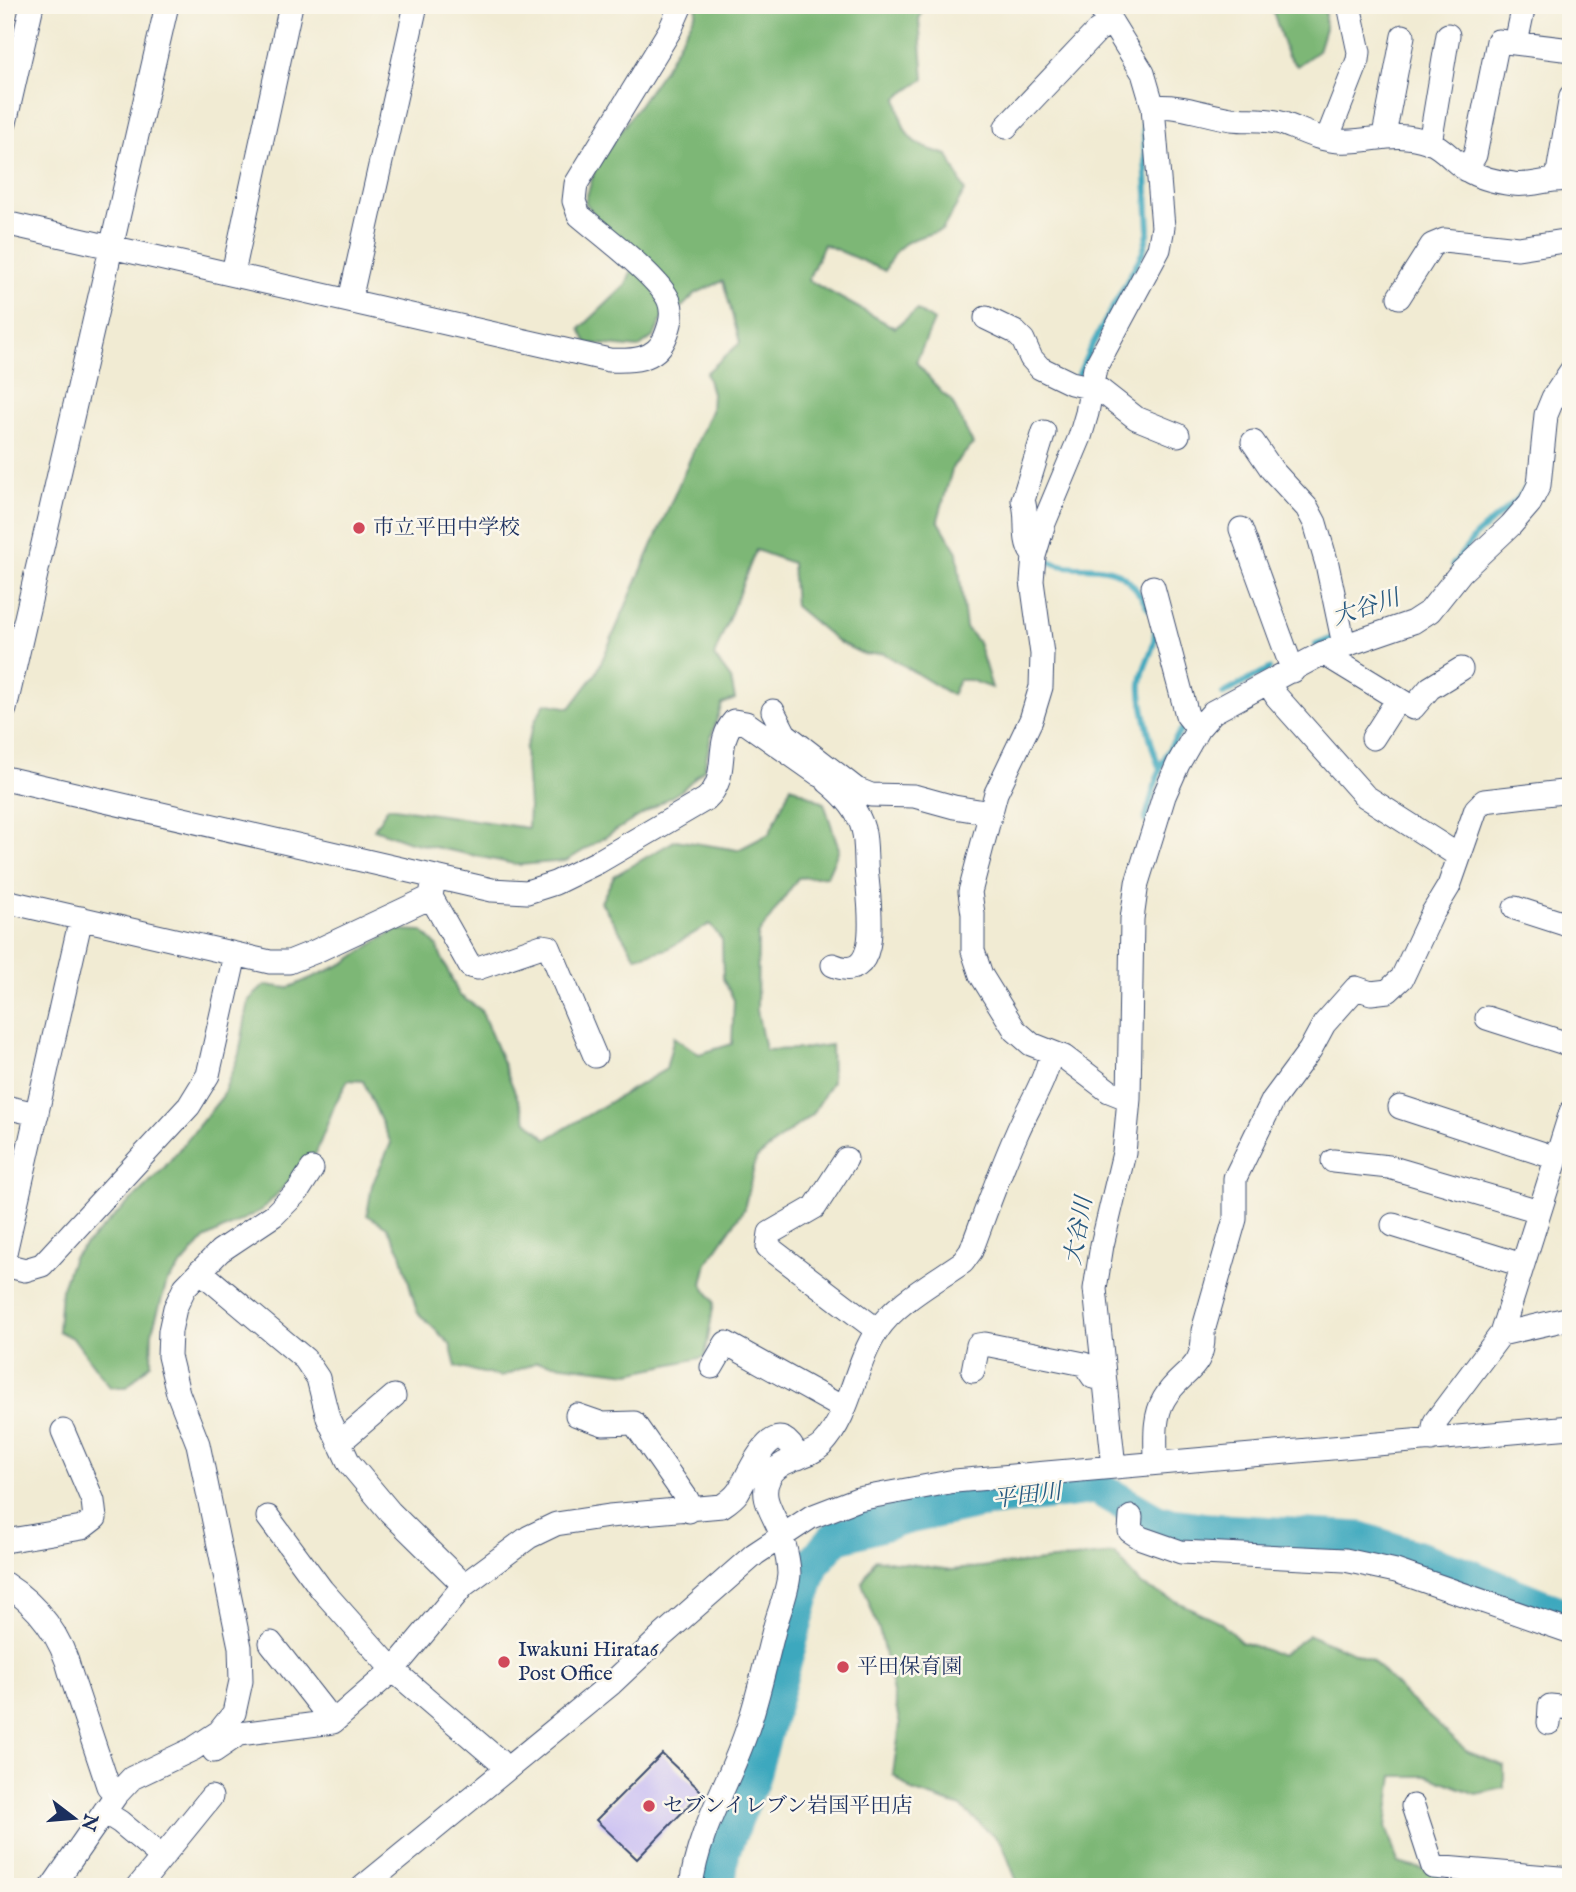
<svg xmlns="http://www.w3.org/2000/svg" width="1576" height="1892" font-family="'IM FELL English','Noto Serif JP',serif">
<rect width="100%" height="100%" fill="#fbf7ec"/>
<filter id="ink" filterUnits="userSpaceOnUse"><feTurbulence type="fractalNoise" baseFrequency=".0143" numOctaves="2"/><feDisplacementMap in="SourceGraphic" scale="14" xChannelSelector="R" yChannelSelector="G"/><feConvolveMatrix kernelMatrix="1 2 1 2 8 2 1 2 1" color-interpolation-filters="sRGB"/></filter>
<filter id="wash" filterUnits="userSpaceOnUse"><feTurbulence type="fractalNoise" baseFrequency=".00686" numOctaves="4" result="noise"/><feDisplacementMap in="SourceGraphic" scale="28" xChannelSelector="R" yChannelSelector="G"/><feGaussianBlur stdDeviation="1.57" result="paint"/><feColorMatrix in="noise" values="0 0 0 0 0 0 0 0 0 0 0 0 0 0 0 0 0 1.4 0 .05"/><feComposite in="paint" operator="in"/></filter>
<g filter="url(#wash)">
<rect width="100%" height="100%" fill="#f1ebd3"/>
<path fill="#7db776" stroke="#4c736a" stroke-width="2" d="M697 5H923L919 20 924 79 897 98C904 139 909 144 948 155L965 191 942 230C913 239 897 240 885 271L824 244 808 280 895 328 917 310 934 321 916 362 941 392 951 400 973 444 953 466 938 520 957 552 966 628 978 642 992 688 970 680H959L952 695 883 653 865 655 838 642 795 606 792 563 756 550 714 656 731 679 735 699 722 704 711 737 704 769 682 790 566 861 519 865 410 842 374 829 388 807 528 828 529 807 525 749 536 719 545 703 570 708 597 672 711 411 712 393 706 373 740 343 723 281 696 293 683 306 662 319 654 336 638 348 587 343 580 329 626 285 637 255 600 222 585 202 596 166 663 71 696 13Z
M1271 5H1325V28L1318 51 1297 66 1287 55Z
M791 786 824 803 839 849 827 876 798 878 758 935 757 1010 765 1050 801 1049 831 1045 832 1081 813 1114 783 1136 756 1159 744 1209 707 1263 702 1284 714 1302 705 1357 630 1373 537 1362 501 1377 456 1367 450 1344 417 1312 401 1253 387 1227 367 1215 372 1185 391 1143 363 1081 348 1080 335 1104 316 1153 262 1210 204 1239 167 1282 152 1331 151 1363 127 1387H110L74 1339 58 1331 61 1290 73 1257 164 1168 222 1097 239 1054 249 1000 265 985 288 988 345 963 374 943 397 930 422 931 436 945 459 995 481 1010 527 1121 547 1139 666 1069 674 1037 699 1054 732 1044 734 1000 723 979 722 940 710 924 667 949 636 957 601 902 614 876 676 840 738 850 769 834Z
M1115 1554 1141 1585 1220 1622 1241 1642 1281 1655 1309 1635 1372 1660 1405 1695 1468 1752 1504 1766V1788L1476 1794 1429 1776H1393L1386 1826 1398 1863 1442 1874V1887H1019L1002 1843 961 1807 912 1791 893 1774 900 1725 880 1633 862 1583 875 1559 951 1570Z"/>
<g fill="none" stroke-linecap="round" stroke-linejoin="round">
<path stroke="#3ea8be" stroke-width="6" d="M1079 374 1089 351 1143 252 1149 230 1143 120
M1041 555C1063 576 1099 560 1121 575 1134 583 1141 597 1149 609
M1453 565 1476 535 1517 500 1527 487
M1155 630C1155 653 1143 662 1141 683 1139 699 1153 753 1160 769
M1316 645 1338 636
M1223 694 1269 669
M1145 821C1154 788 1163 747 1188 723"/>
<path stroke="#3ea8be" stroke-width="35" d="M718 1887 723 1850 751 1782 812 1564 836 1537 908 1517 978 1502 1096 1487 1158 1523 1208 1530 1361 1539 1454 1570 1571 1618"/>
</g>
<g id="blocks">
<path fill="#bdb1f4" d="M662 1754 702 1792 637 1859 596 1820Z"/>
</g>
</g>
<g filter="url(#ink)">
<use href="#blocks" fill-opacity="0" stroke="#3b4b70" stroke-width="2"/>
<g fill="none" stroke-linecap="round" stroke-linejoin="round">
<g stroke="#3b4b70" stroke-width="25">
<path id="minor" d="M1097 5 1112 23 1143 73 1153 107 1163 227 1159 249 1095 368 1087 413 1080 437 1044 523 1034 556 1032 581 1042 654 1041 687 1031 720 996 793 970 892 973 914V951L981 975 1015 1030 1031 1044 1064 1057 1109 1091 1129 1099
M1516 43 1524 5
M1153 107C1180 104 1204 115 1231 119 1249 121 1266 118 1284 124 1303 131 1319 140 1339 141 1374 143 1392 129 1429 142 1445 148 1453 162 1467 170 1480 178 1498 182 1513 184 1532 187 1551 177 1571 180
M5 123 32 5
M1006 127 1098 30 1112 23
M1384 135 1403 36
M1327 139 1358 60 1359 52 1349 5
M1430 143 1448 35
M1466 170 1475 155 1498 41 1571 50
M1557 179 1571 96
M5 223 609 360C631 361 655 361 665 338 670 326 674 314 669 301 660 278 600 233 579 215L574 201 576 184 670 30 681 5
M233 273 291 5
M1399 297 1432 245 1444 240 1518 248 1571 240
M350 300 416 5
M986 318 1015 332 1023 340 1031 358 1040 368 1071 383 1099 389 1136 418 1178 435
M1253 442 1272 470 1307 508 1315 523 1327 564 1344 645
M1241 529 1293 671
M1032 553C1022 539 1029 517 1023 500L1044 432
M1153 587 1187 715 1198 729
M1323 653 1413 708 1430 688 1461 669
M1268 683 1277 697 1365 796 1459 856
M5 709 167 5
M773 711 785 734 856 789 871 795 914 796 954 807 991 813
M1373 738 1398 699
M5 778 492 890 527 892 555 883 598 862 706 799C731 777 713 744 734 721L746 723 820 775
M828 782C843 794 858 810 863 829 867 843 865 862 867 877 869 903 883 986 833 965
M433 883 431 897 470 966 478 968 542 946 549 947 595 1056
M5 901 270 962H289L314 952 431 897
M1515 908 1571 926
M1487 1018 1571 1045
M5 1107 37 1114
M1400 1107 1556 1158
M846 1159 815 1207 770 1233 768 1247 877 1330
M1333 1161 1389 1167 1539 1211
M1393 1225 1522 1265
M5 1253 81 918
M5 1265 25 1270 42 1265 189 1106 208 1075 235 955
M200 1271 305 1359 318 1378 328 1418 349 1463 390 1512 464 1585
M1501 1334 1571 1318
M712 1367 726 1343 843 1408
M973 1371 978 1345 985 1344 1084 1364 1093 1377 1104 1379
M577 1415 603 1424 634 1423 687 1499 689 1511
M1432 1440 1435 1422 1501 1334 1571 1112
M339 1443 394 1396
M1156 1463C1156 1442 1153 1418 1164 1399 1181 1370 1205 1372 1203 1331L1235 1219V1178L1273 1100 1310 1050 1324 1024 1356 988 1371 993 1388 991 1402 978 1432 914 1449 886 1476 809 1484 801 1571 791
M1114 1467 1095 1289 1102 1245 1124 1153 1129 1099 1132 919 1137 883 1164 796 1178 764 1198 729 1213 712 1323 653 1413 622 1430 611 1461 572 1511 525 1530 503 1539 485 1546 415 1553 398 1571 371
M268 1517 322 1590 393 1670 464 1585 529 1537 556 1524 609 1516 722 1506C728 1502 734 1498 738 1492 751 1472 775 1405 798 1458
M1131 1517 1130 1531 1141 1538 1181 1552 1345 1560 1396 1571 1571 1632
M5 1541 82 1528 95 1518 93 1501 63 1431
M5 1584C38 1605 62 1637 71 1675L108 1786 116 1795
M271 1643 333 1722
M1549 1723 1550 1706 1571 1708
M214 1751 239 1734 333 1722 393 1670 498 1760 505 1769
M1413 1806 1433 1867 1571 1879
M104 1812 120 1822 162 1857
M52 1887 116 1795 132 1778 193 1749 219 1732 234 1713 241 1681 240 1647 198 1444 178 1393 169 1356 170 1331 175 1308 185 1287 220 1251 274 1215 298 1191 312 1169
M138 1887 211 1797
M363 1887 612 1683 663 1635 755 1554 811 1517 858 1499 955 1481 1571 1427
M691 1887C697 1833 729 1783 746 1733 758 1699 765 1664 774 1630 778 1613 788 1592 789 1574 789 1563 785 1547 782 1537 777 1517 758 1500 769 1478 778 1458 808 1459 822 1445 851 1415 854 1365 877 1331 895 1303 936 1281 963 1262L971 1251C986 1211 1000 1171 1017 1133 1029 1105 1046 1081 1051 1052"/>
</g>
<use href="#minor" stroke="#fff" stroke-width="23"/>
</g>
</g>
<g fill="#d1495b" stroke="#fbf7ec" stroke-width="2.5">
<circle cx="359" cy="528" r="7"/>
<circle cx="504" cy="1662" r="7"/>
<circle cx="843" cy="1667" r="7"/>
<circle cx="649" cy="1806" r="7"/>
</g>
<g text-anchor="middle" dominant-baseline="central" stroke-width="5" stroke-linejoin="round" paint-order="stroke">
<g font-size="21" fill="#1b2f5e" stroke="#fbf7ec" text-anchor="start">
<text x="373" y="528">市立平田中学校</text>
<text x="518" y="1650">Iwakuni Hirata6<tspan x="518" dy="24">Post Office</tspan></text>
<text x="857" y="1667">平田保育園</text>
<text x="663" y="1806">セブンイレブン岩国平田店</text>
</g>
<g font-size="23" font-style="italic" fill="#275980" stroke="#fbf7ec">
<text transform="translate(1366 608) rotate(-18)">大谷川</text>
<text transform="translate(1079 1231) rotate(-80)">大谷川</text>
<text transform="translate(1027 1496) rotate(-7)">平田川</text>
</g>
</g>
<rect width="1576" height="1892" fill="none" stroke="#fbf7ec" stroke-width="28"/>
<g transform="translate(74 1818) rotate(106)" stroke="#fbf7ec" stroke-width="5" paint-order="stroke">
<path d="M0-5L12 26L0 18L-12 26Z" fill="#1b2f5e"/>
<text y="-10" font-size="19" font-weight="bold" text-anchor="middle" fill="#1b2f5e">N</text>
</g>
</svg>
